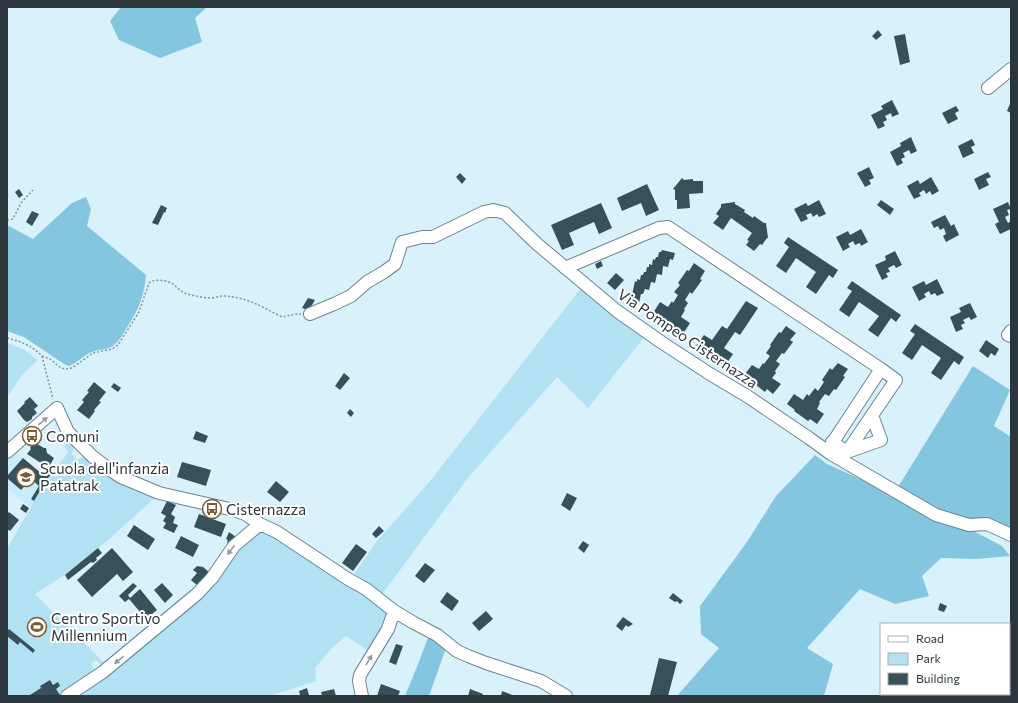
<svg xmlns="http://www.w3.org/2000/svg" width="1018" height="703" font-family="Commissioner,sans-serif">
<rect width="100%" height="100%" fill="#d9f1fb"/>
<path fill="#c6edfe" d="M15 451 47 479 31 507 22 501 7 488V458Z"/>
<path fill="#b2e1f4" d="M581 288 645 336 588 408 557 377 467 479 381 596 368 583 354 574 377 541 431 480Z
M7 343 23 349 38 360 23 374 7 397Z
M55 416 63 434 74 447 72 454 77 460 84 457 109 478 151 496H157C127 523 98 550 66 574 56 581 45 587 35 594L104 663 101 665 96 660 91 664 95 670 59 696H9L7 694V549L47 479 68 453 63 441Z
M261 531 267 532 334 577 361 591 389 613 383 631 370 652 346 636 333 647 315 668 316 681 270 696H76L107 677 236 550 257 532Z"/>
<path fill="#84c5e0" d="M121 7H207L195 18 202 42 160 58 119 40 110 21Z
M86 197 91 209 87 226 146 275C144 298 138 310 126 329 123 334 120 340 115 344 110 350 99 349 92 352 84 355 77 363 69 366L64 364 24 337 7 331V227L9 226 33 239 72 203Z
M973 366 1010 390 994 426 1011 437V532L962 519 915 498 898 487Z
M815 455 827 464 962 525 1002 546 1010 556 976 559 941 558 922 576 929 596 895 604 860 589 807 648 833 664 824 696H677L719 648 701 634 700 606 747 542 776 496Z
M435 637 446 648 429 696H405L416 669 428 638Z"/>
<path fill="#37515c" d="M878 30 882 35 876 40 872 36Z
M905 34 910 62 900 65 894 36Z
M892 100 899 114 892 117 891 113 885 116 887 120 883 122 885 126 878 129 871 115 883 109 881 106Z
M1011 101V113L1007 111Z
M956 106 959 111 955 113 958 119 948 124 942 113Z
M911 137 917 151 911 154 909 150 903 153 905 157 901 159 903 163 897 166 890 152 901 146 900 143Z
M972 139 975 145 971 147 974 153 963 158 958 146Z
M869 167 874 178 869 180 871 184 865 187 857 173Z
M988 172 991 177 986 179 989 185 979 190 974 179Z
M460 173 466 179 462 184 456 177Z
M931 177 939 191 932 195 930 191 926 194 924 190 919 193 921 196 914 199 907 186 918 180 920 184Z
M682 178 684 180 693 179V181H703V193L689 194 690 208 677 209V200H675V190L673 189Z
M647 184 659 210 646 216 641 203 622 211 617 198Z
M19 189 23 195 19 198 15 192Z
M819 200 826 214 819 217 817 214 813 217 811 213 806 215 808 219 801 222 794 209 806 203 808 206Z
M881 200 894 209 890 215 877 205Z
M735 202V204L745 210 744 212 753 218 754 216 764 223H766L768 238H767L762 245 760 244 754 251 746 245 749 241 747 240 752 233 731 218 723 230 713 223 719 216 716 214 721 207V204Z
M1008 202 1011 209 1007 210 1009 215 1005 217 1008 223 1011 221V229L1000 234 995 224 999 222 993 209Z
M601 203 612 228 599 234 594 222 569 233 574 245 562 250 551 225Z
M161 205 167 208 165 213 164 212 158 225 152 223Z
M32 211 39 214 32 226 26 222Z
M945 215 951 226 954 224 959 235 946 242 943 236 946 234 944 228 940 230 938 226 934 228 931 222Z
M861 229 868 242 861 246 860 243 855 245 853 241 848 244 850 247 843 251 836 237 848 231 850 235Z
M788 237 838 270 833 278 829 275 816 294 806 287 816 272 796 258 786 273 776 266 789 247 784 243Z
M662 250 675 253 673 260 670 259 668 267 663 266 662 275 657 274 655 283 651 282 649 290 645 289 643 294H641L639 303 629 301 630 295H632L635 281 637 282V279L640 280 641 275H643L644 272H646L647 267H649V264L652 265 653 259 655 260 656 257H658L659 252H661Z
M895 251 902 265 896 268 894 265 888 268 890 272 886 273 888 277 882 280 875 265 886 260 885 256Z
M601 261 603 266 597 269 595 264Z
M694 263 705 271 700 279 702 280 692 294 690 292 685 300 688 303 684 309 685 310 681 317 690 323 683 334 676 329 674 331 659 320 660 319 653 313 660 302 668 307 672 301 673 303 678 295 674 292 680 285 678 283 687 270 689 271Z
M616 273 624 280 615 290 607 283Z
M937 279 944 293 937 296 935 293 931 295 929 291 924 294 926 297 919 301 912 287 924 281 926 285Z
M852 281 901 315 896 322 891 318 878 337 868 330 879 316 859 302 849 317 839 310 852 291 847 288Z
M308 298 315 300 309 310 302 308Z
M746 301 758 308 740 335 735 332 724 348 733 354 725 366 696 346 704 335 712 340 722 326 727 329Z
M970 303 977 317 971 320 969 317 963 320 965 323 961 325 963 329 956 332 950 317 961 312 959 308Z
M915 324 964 357 959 365 954 361 941 380 931 373 941 358 922 345 912 360 902 353 915 334 910 331Z
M786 326 796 333 790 340 793 342 784 354 782 353 776 361 780 364 775 371 776 373 772 378 781 384 773 394 767 389 765 392 751 381 752 380 745 374 752 365 759 369 763 363 764 364 770 356 766 353 771 346 770 345 779 332 781 333Z
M986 340 999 349 995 356 991 353 988 358 979 351Z
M838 363 848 369 843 376 845 377 836 390 834 389 829 396 825 394 819 402 820 403 817 409 824 414 817 424 810 419 808 421 794 411 795 410 787 404 794 394 803 400 807 394 809 396 815 388 818 391 824 382 822 380 830 368 832 370Z
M344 373 350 378 340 390 335 386Z
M94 382 106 392 99 401 101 402 94 410 95 411 89 419 77 410 84 402 82 400 89 392 87 391Z
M114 383 121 388 118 392 111 387Z
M30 397 38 406 34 409 37 413 32 417V419L27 422 24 420 17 411 25 403 24 402Z
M350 409 354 413 351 417 347 413Z
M196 431 208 436 205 443 193 439Z
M34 442 44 448H46L47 453 54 458 50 465H49L47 467 27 454 31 449 30 448Z
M23 458 42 474 47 467 53 472 47 479 34 501 31 499 39 486 31 479 21 490 7 478V476Z
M182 462 211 470 206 486 177 477Z
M276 481 289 492 280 502 267 492Z
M567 493 577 498 570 511 561 505Z
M167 501 176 505 171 514 175 517 173 523 178 525 174 533 163 528 166 523 163 521 166 516 161 513Z
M23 504 29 508 26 513 20 509Z
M9 512 19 520 10 531 7 529V514Z
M199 514 226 524 221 537 194 527Z
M134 525 155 539 148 550 127 536Z
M379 526 384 531 376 538 372 534Z
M229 532 236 537 229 544 227 542 228 540 226 539Z
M181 536 199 545 193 557 175 548Z
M583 541 589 545 584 553 578 548Z
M356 544 367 552 353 571 342 563Z
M98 548 102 553 96 558 97 560 93 563 91 562 68 580 65 575Z
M112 548 133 572 123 581 117 574 92 597 77 580Z
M425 563 435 570 424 583 415 576Z
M197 566 203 567 210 573 198 586 191 580 197 573 193 570Z
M133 583 137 586 128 595 130 598 140 589 157 610 146 619 129 599 125 602 119 596Z
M162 583 173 595 165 603 154 590Z
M447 592 459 601 452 611 440 602Z
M673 593 683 601 680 604 677 601 675 602 669 598Z
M940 603 947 606 944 612 938 610Z
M486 611 493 619 479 631 472 623Z
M623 617 633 624 628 627 626 625 622 631 616 626Z
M9 629 35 650 33 653 20 642 18 645 7 636V631Z
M123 634 127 639 124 642 120 637Z
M396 644 403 646 396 665 389 662Z
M659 658 677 662 668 696H655L650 695Z
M50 680 53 685 58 682 60 686 56 689 60 695 59 696H30V695L41 688 40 686Z
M381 684 400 691 398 696H377Z
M307 688 309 695H300L299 691Z
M334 689 336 696H322L321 692Z
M470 689 483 694 482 696H468Z
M502 691 515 696H501Z"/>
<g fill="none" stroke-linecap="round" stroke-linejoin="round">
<g stroke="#698591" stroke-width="14">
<path id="minor" d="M988 88 1011 69
M565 268 659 228 668 227 881 369 827 451
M310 314 334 304 351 296 367 282 384 272 395 264 402 242 422 237H433L484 212 493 210 505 213 537 244 617 311 661 342 710 374 747 396 809 438 831 454 936 515 969 525 987 524 1011 535
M1011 331 1008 335 1011 336
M832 442 847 452 896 380 881 369
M7 452 57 408 68 432 92 456 110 470 121 477 159 493 234 510 245 514 260 524 277 532 348 579 366 589 394 611 414 623 437 635 457 651 468 656 486 663 541 681 566 696
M847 452 881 440 872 415
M67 696 103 672 197 594 212 578 234 546 260 524
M362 696 359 681 360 675 388 629 394 611"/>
</g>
<path stroke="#80929a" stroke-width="1.5" stroke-dasharray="2 2" stroke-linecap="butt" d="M7 220 13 219 21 203 33 190
M7 338C22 342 31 345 42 356L53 399
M42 356 50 359 61 368 66 369 72 368 93 353 112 349 118 345 139 312 149 283C153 279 164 280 169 282 176 285 180 292 187 294 195 296 204 298 212 298 216 297 220 296 224 296 247 297 262 307 282 317L296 314H301"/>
<use href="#minor" stroke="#fff" stroke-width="12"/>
</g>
<defs><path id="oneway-solid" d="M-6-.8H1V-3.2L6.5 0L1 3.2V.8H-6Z"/></defs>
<g fill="#949a9d">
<use href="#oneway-solid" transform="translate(43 421) rotate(-41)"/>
<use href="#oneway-solid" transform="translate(231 550) rotate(127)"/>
<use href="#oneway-solid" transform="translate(119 660) rotate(140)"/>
<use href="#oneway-solid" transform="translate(369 660) rotate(-59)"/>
</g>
<defs>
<g id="bus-ring" transform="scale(1)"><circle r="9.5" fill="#fff" stroke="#7a5c30" stroke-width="1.5"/><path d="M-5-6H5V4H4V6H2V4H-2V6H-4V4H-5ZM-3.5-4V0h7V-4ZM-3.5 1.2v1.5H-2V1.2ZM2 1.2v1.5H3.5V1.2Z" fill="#7a5c30"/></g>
<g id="school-ring" transform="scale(1)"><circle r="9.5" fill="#fff" stroke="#7a5c30" stroke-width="1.5"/><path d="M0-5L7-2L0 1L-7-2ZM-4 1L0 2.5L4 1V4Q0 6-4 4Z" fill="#7a5c30"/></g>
<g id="stadium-ring" transform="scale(1)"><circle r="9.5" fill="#fff" stroke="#7a5c30" stroke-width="1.5"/><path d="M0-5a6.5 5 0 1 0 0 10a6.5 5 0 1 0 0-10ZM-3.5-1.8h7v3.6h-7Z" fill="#7a5c30"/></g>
</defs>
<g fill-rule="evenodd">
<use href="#bus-ring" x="32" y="436"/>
<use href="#school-ring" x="26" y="477"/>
<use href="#bus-ring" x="212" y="509"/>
<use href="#stadium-ring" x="37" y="627"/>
</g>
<g text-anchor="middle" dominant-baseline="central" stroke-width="4" stroke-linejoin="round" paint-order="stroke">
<g font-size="15" fill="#2a363b" stroke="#fff">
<text transform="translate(688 338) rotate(34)">Via Pompeo Cisternazza</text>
</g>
<g font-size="15" fill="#2a363b" stroke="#fff" text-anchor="start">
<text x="46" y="436">Comuni</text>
<text x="40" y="468">Scuola dell'infanzia<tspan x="40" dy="17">Patatrak</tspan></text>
<text x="226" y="509">Cisternazza</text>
<text x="51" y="618">Centro Sportivo<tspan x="51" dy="17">Millennium</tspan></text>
</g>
</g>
<rect width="1018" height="703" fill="none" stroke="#2a363b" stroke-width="16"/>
<rect x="880" y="623" width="130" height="72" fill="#ffffff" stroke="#aaafb1"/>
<rect x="888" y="636" width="20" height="6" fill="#ffffff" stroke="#aaafb1"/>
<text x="916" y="643" font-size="12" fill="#2a363b">Road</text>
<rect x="888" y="653" width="20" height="12" fill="#b2e1f4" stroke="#aaafb1"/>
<text x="916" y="663" font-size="12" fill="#2a363b">Park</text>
<rect x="888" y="673" width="20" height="12" fill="#37515c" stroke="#aaafb1"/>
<text x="916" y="683" font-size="12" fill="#2a363b">Building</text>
</svg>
